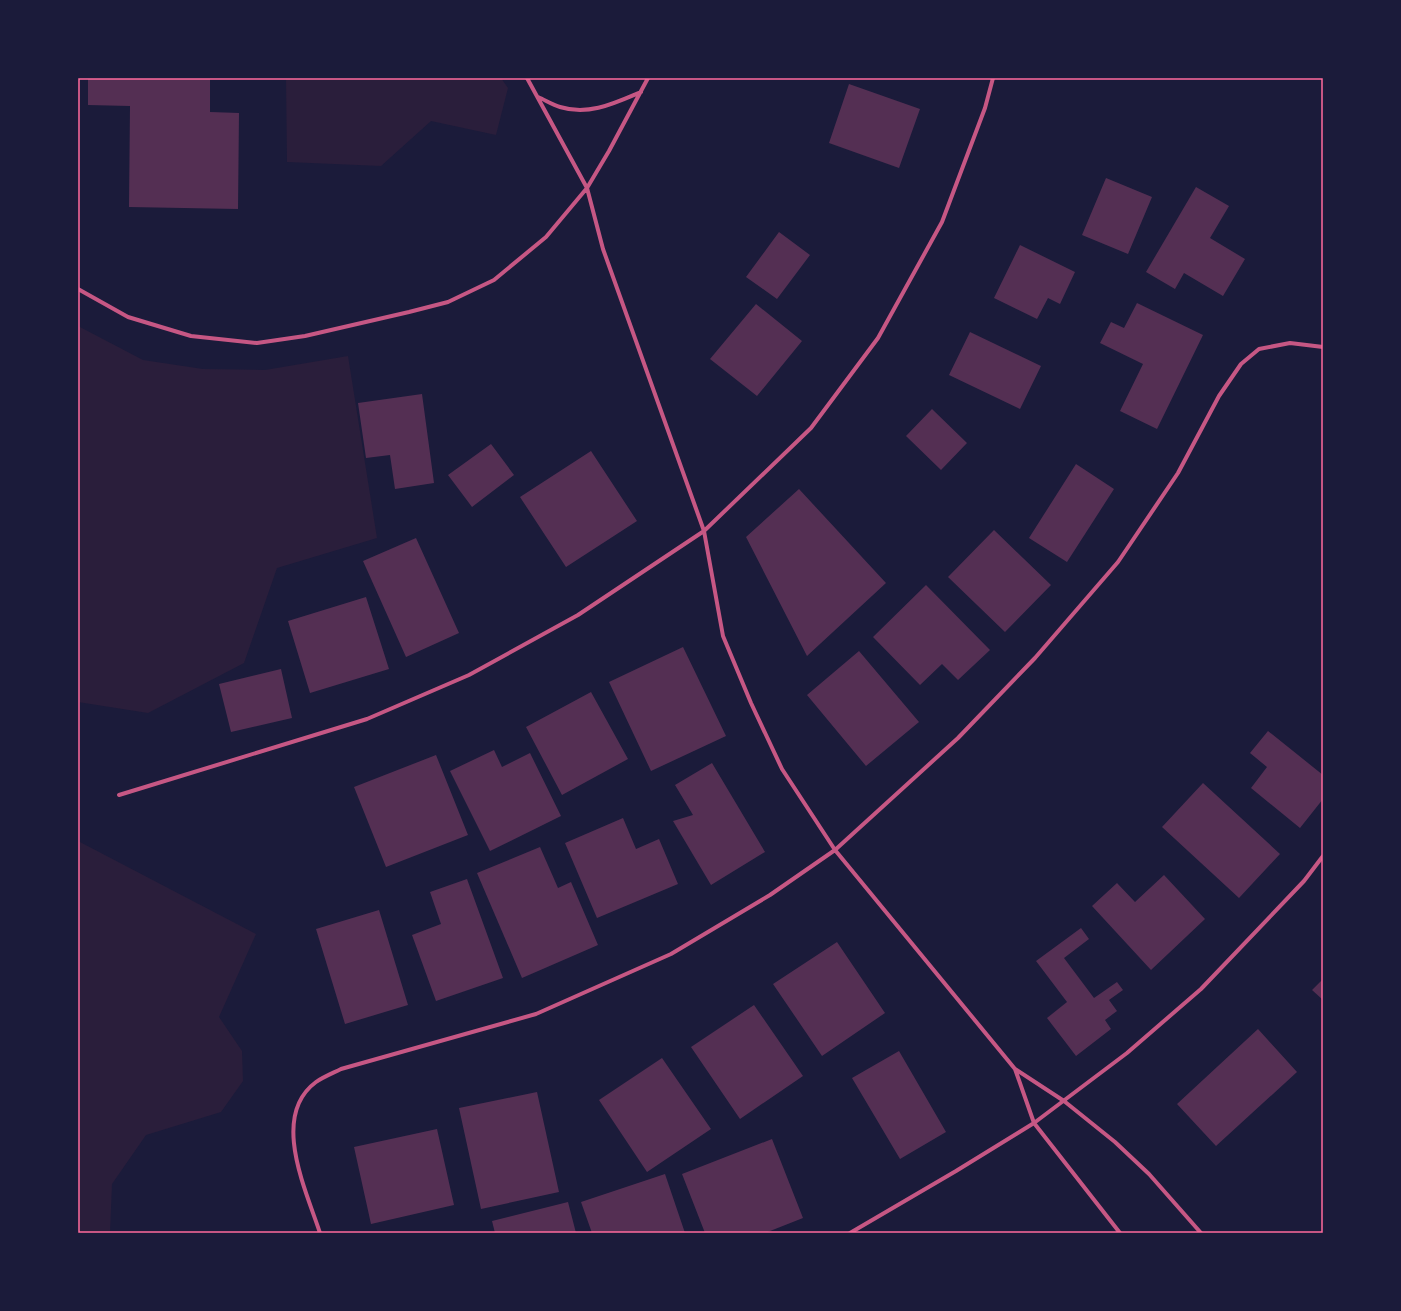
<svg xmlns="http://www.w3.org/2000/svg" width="1401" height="1311" font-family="Raleway,sans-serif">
<rect width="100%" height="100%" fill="#1b1b3a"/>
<path fill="#2a1e3b" d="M286 78H501L508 88 496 135 431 121 381 166 287 162Z
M78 326 143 360 203 369 265 370 348 356 377 538 277 568 244 663 148 713 78 702Z
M78 841 256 934 219 1017 242 1051 243 1081 221 1112 146 1135 112 1184 110 1233H78Z"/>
<path fill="#542f53" d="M88 78H210V112L239 113 238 209 129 207 130 106 88 105Z
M849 84 920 109 899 168 829 143Z
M1106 178 1152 197 1128 254 1082 235Z
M1196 187 1229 206 1210 238 1245 259 1223 296 1184 273 1175 289 1146 272Z
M779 232 810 255 777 299 746 277Z
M1020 245 1075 272 1060 304 1048 298 1037 319 994 298Z
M1137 303 1203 335 1157 429 1120 411 1143 364 1100 343 1111 322 1124 328Z
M756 304 802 341 757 396 710 359Z
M970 332 1041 366 1020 409 949 375Z
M422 394 434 483 395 489 390 455 366 458 358 403Z
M932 409 967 443 941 470 906 436Z
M491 444 514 475 472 507 448 475Z
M591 451 637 521 566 567 520 497Z
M1076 464 1114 489 1067 562 1029 538Z
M799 489 886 583 807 656 746 537Z
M994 530 1051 585 1005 632 948 577Z
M416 538 459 633 406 657 363 561Z
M926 585 990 650 958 680 942 664 920 685 873 637Z
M366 597 389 669 310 693 288 621Z
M683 647 726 736 651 771 609 682Z
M859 651 919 722 866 766 807 695Z
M281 669 292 718 231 732 219 684Z
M591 692 628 759 562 795 526 727Z
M1268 731 1323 775V799L1300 828 1251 788 1267 767 1250 753Z
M494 750 502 767 530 753 561 816 490 851 450 771Z
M436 755 468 835 386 867 354 787Z
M712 763 765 852 711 885 673 821 693 815 675 785Z
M1203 783 1280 854 1239 898 1162 827Z
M623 818 636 849 659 839 678 884 597 918 565 843Z
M540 847 558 888 571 882 598 945 522 978 477 873Z
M1164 875 1205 919 1151 970 1092 906 1117 883 1135 902Z
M467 879 503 978 436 1001 412 935 441 924 430 892Z
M379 910 408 1005 345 1024 316 929Z
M1081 928 1089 939 1064 958 1094 998 1117 982 1123 990 1109 1000 1117 1011 1105 1020 1111 1029 1076 1056 1047 1018 1067 1002 1036 961Z
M837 942 885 1013 822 1056 773 984Z
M1323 979V1000L1312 990Z
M754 1005 803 1076 740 1119 691 1047Z
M1258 1029 1297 1072 1216 1146 1177 1104Z
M899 1051 946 1132 900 1159 852 1078Z
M662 1058 711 1129 647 1172 599 1100Z
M537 1092 559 1192 481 1209 459 1108Z
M437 1129 454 1205 371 1224 354 1147Z
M772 1139 803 1218 765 1233H705L682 1174Z
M665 1174 685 1233H592L581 1202Z
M568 1202 576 1233H495L492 1221Z"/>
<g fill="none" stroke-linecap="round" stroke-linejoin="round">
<path stroke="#c65784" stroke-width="4" d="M527 78 587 188 603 249 704 531 723 636 751 703 782 769 835 850 1015 1069 1064 1101 1115 1142 1149 1174 1201 1233
M538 97C545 100 553 105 560 107 589 116 615 103 641 92
M78 289 128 317 191 336 257 343 305 336 409 312 448 302 494 280 546 237 587 188 609 151 648 78
M119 795 367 719 469 675 578 615 704 531 811 428 878 338 942 222 985 108 993 78
M1015 1069 1034 1123 1120 1233
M320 1233C306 1190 270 1116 316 1082 323 1077 333 1073 341 1069L536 1014 671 954 770 895 835 850 958 738 1035 658 1118 562 1178 473 1219 396 1241 364 1259 349 1290 343 1323 347
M850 1233 956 1171 1034 1123 1127 1053 1201 989 1304 881 1323 856"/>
</g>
<rect width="1401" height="1311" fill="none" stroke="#1b1b3a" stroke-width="158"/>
<rect x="79" y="79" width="1243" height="1153" fill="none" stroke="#ff6b9d" stroke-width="1.5"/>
</svg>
